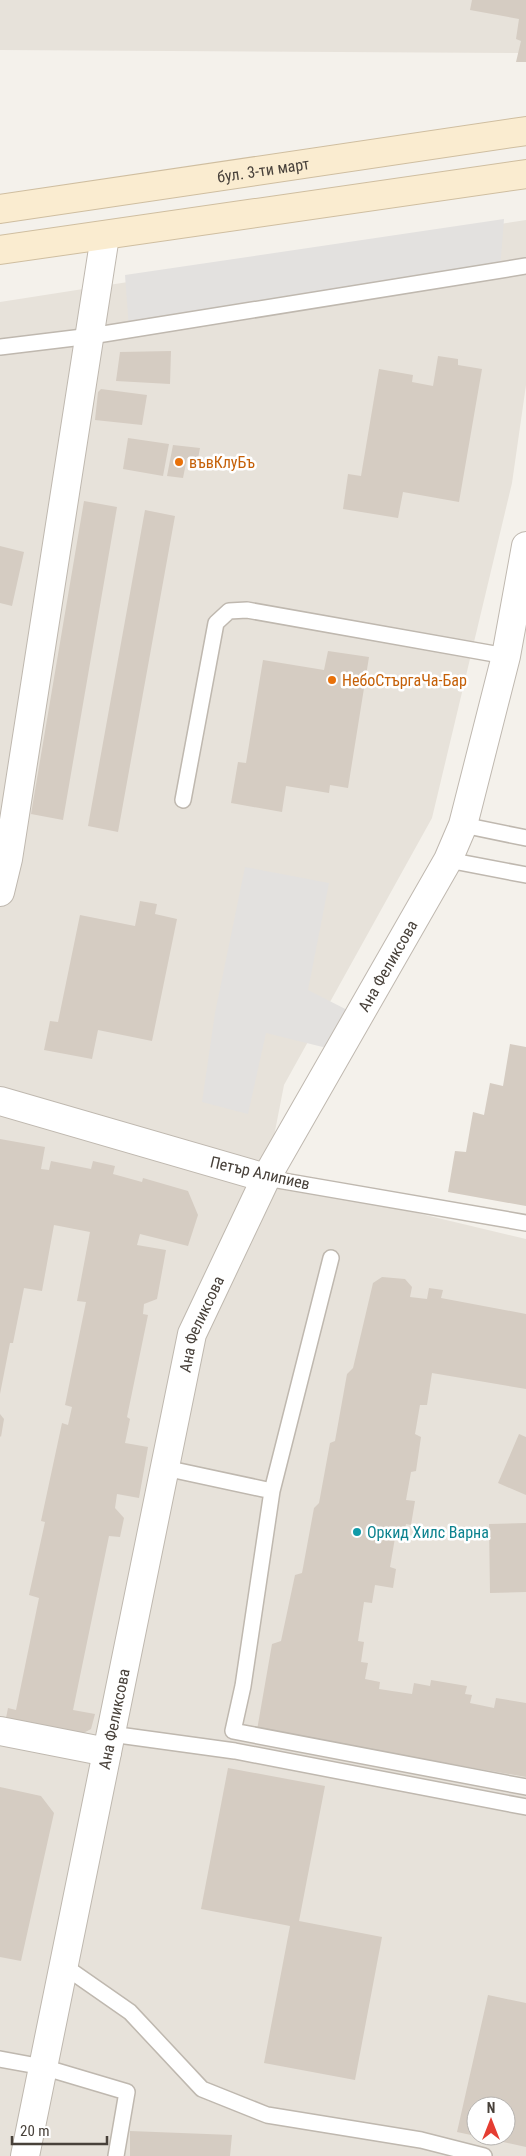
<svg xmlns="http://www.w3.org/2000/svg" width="526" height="2156" font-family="'Roboto Condensed',sans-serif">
<rect width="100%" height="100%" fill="#f4f1eb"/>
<path fill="#e7e2da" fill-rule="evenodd" d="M0 0H526V53L0 50Z
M526 220V385L512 483 432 818 284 1085 266 1177 526 1239V2156H0V302ZM476 2106H506V2136H476Z"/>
<path fill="#e3e1df" d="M504 219 500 270 129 329 125 275Z
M245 867 329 883 308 990 359 1016 339 1051 266 1033 248 1114 202 1102 215 1013Z"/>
<path fill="#d5ccc2" d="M472 0H526V62H516L521 41 516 39 519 19 470 10Z
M171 351 170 384 116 381 120 352Z
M438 356 458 359V365L482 369 459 502 403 492 398 518 343 509 348 474 361 476 379 369 413 375 412 382 433 386Z
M101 389 147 395 142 425 95 420 98 392Z
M128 438 169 444 163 476 123 469Z
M173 445 200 448 198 459 187 458 183 478 167 476Z
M84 501 117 507 63 820 31 814Z
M145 510 175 516 118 832 88 826Z
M0 546 24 552 12 606 0 603Z
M328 651 369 657 348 788 330 785 329 793 286 786 282 812 231 803 238 762 246 763 263 660 324 670Z
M140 901 157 904 155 914 177 919 152 1041 98 1030 92 1059 44 1050 50 1021 58 1022 80 915 135 926Z
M510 1044 526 1047V1206L448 1192 455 1151 466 1152 473 1112 484 1115 490 1083 503 1086Z
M0 1139 45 1147 41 1169 49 1170 51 1161 91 1169 93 1161 115 1166 113 1174 142 1182 143 1178 188 1191 198 1215 188 1246 140 1234 137 1245 166 1250 157 1299 144 1304 143 1314 148 1315 127 1417 130 1419 125 1443 148 1447 139 1498 117 1494 115 1508 124 1518 120 1537 109 1536 73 1710 95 1714 91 1729 74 1738 5 1723 8 1708 16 1710 39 1598 29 1595 45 1522 41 1521 62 1423 68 1425 72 1407 65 1405 86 1302 77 1301 90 1232 54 1225 42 1291 24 1288 13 1343H10L0 1394Z
M382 1277 405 1279 412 1287 410 1297 427 1299 429 1288 443 1290 441 1298 526 1314V1389L432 1373 427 1405H420L415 1434 421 1437 416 1471 411 1472 406 1500 415 1501 411 1525 406 1524 403 1540 395 1538 390 1567 396 1569 393 1588 375 1585 372 1603 364 1602 358 1641 364 1642 361 1662 368 1663 365 1679 380 1682 379 1689 412 1694 414 1683 430 1686 431 1680 467 1686 465 1694 472 1695 470 1703 494 1708 496 1698 526 1703V1777L257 1730 272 1644 281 1641 295 1575 302 1573 314 1508 319 1503 330 1443 335 1441 347 1374 353 1368 373 1283Z
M0 1414 4 1419 1 1437 0 1436Z
M519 1434 526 1437V1495L498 1483Z
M526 1523V1592L490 1593 489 1524Z
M228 1768 325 1786 299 1921 382 1937 355 2080 264 2063 290 1926 201 1909Z
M0 1787 41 1796 54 1813 21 1961 0 1957Z
M488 1995 526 2003V2147L480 2137 506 2136V2106H476V2136L457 2132Z
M130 2131 232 2135 230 2156H130Z"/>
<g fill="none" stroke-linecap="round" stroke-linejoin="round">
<g stroke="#bfb8af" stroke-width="18">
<path id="lane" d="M0 347 91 336 526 266
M183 800 216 623 229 611 247 610 506 656
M463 825 526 838
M448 860 526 875
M266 1178 526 1223
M331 1258 272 1491 243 1686 233 1731 526 1787
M165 1468 272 1491
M111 1734 235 1751 526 1807
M64 1966 130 2012 202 2089 267 2115 421 2140 484 2156
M0 2059 43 2067 127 2092 116 2156"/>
</g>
<g stroke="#bfb8af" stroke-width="30">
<g id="street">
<path d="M0 892 8 859 105 236"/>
<path d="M0 1101 266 1178"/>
<path d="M0 1731 107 1752"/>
<path id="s1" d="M25 2156 192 1334 266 1178 448 860 463 825 506 656 526 546"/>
</g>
</g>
<g stroke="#cfbea0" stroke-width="30">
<g id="secondary">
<path id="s2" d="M0 209 526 131"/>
<path d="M0 250 526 174"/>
</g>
</g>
<use href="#lane" stroke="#fff" stroke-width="15"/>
<use href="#street" stroke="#fff" stroke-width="28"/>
<use href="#secondary" stroke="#faecd0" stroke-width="28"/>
</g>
<g fill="#e8710a" stroke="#fff" stroke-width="2">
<circle cx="179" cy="462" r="5"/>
<circle cx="332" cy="680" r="5"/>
</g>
<circle fill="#0f9aa8" stroke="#fff" stroke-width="2" cx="357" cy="1532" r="5"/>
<g text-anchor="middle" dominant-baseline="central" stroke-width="5" stroke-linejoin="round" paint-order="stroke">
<g font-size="16" fill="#48413a" stroke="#fff">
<text stroke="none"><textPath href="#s2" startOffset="266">бул. 3-ти март</textPath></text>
<text stroke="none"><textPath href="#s1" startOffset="1256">Ана Феликсова</textPath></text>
<text transform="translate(260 1173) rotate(13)">Петър Алипиев</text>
<text stroke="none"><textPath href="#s1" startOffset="851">Ана Феликсова</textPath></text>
<text stroke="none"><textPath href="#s1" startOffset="446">Ана Феликсова</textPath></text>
</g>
<g font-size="16" fill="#c56008" stroke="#fff" text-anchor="start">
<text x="189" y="462">въвКлуБъ</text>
<text x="342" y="680">НебоСтъргаЧа-Бар</text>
</g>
<g font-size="16" fill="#0d838f" stroke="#fff" text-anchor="start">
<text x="367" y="1532">Оркид Хилс Варна</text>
</g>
</g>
<g transform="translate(491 2121)"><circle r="24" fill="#ffffff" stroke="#b6b3b0"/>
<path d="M0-4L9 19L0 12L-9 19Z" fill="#e53d32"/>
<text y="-8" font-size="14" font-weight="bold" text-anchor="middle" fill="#48413a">N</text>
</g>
<path d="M12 2136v8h95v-8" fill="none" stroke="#48413a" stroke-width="2.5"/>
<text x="20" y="2136" font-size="15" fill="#48413a" stroke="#ffffff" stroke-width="4" paint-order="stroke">20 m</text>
</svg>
